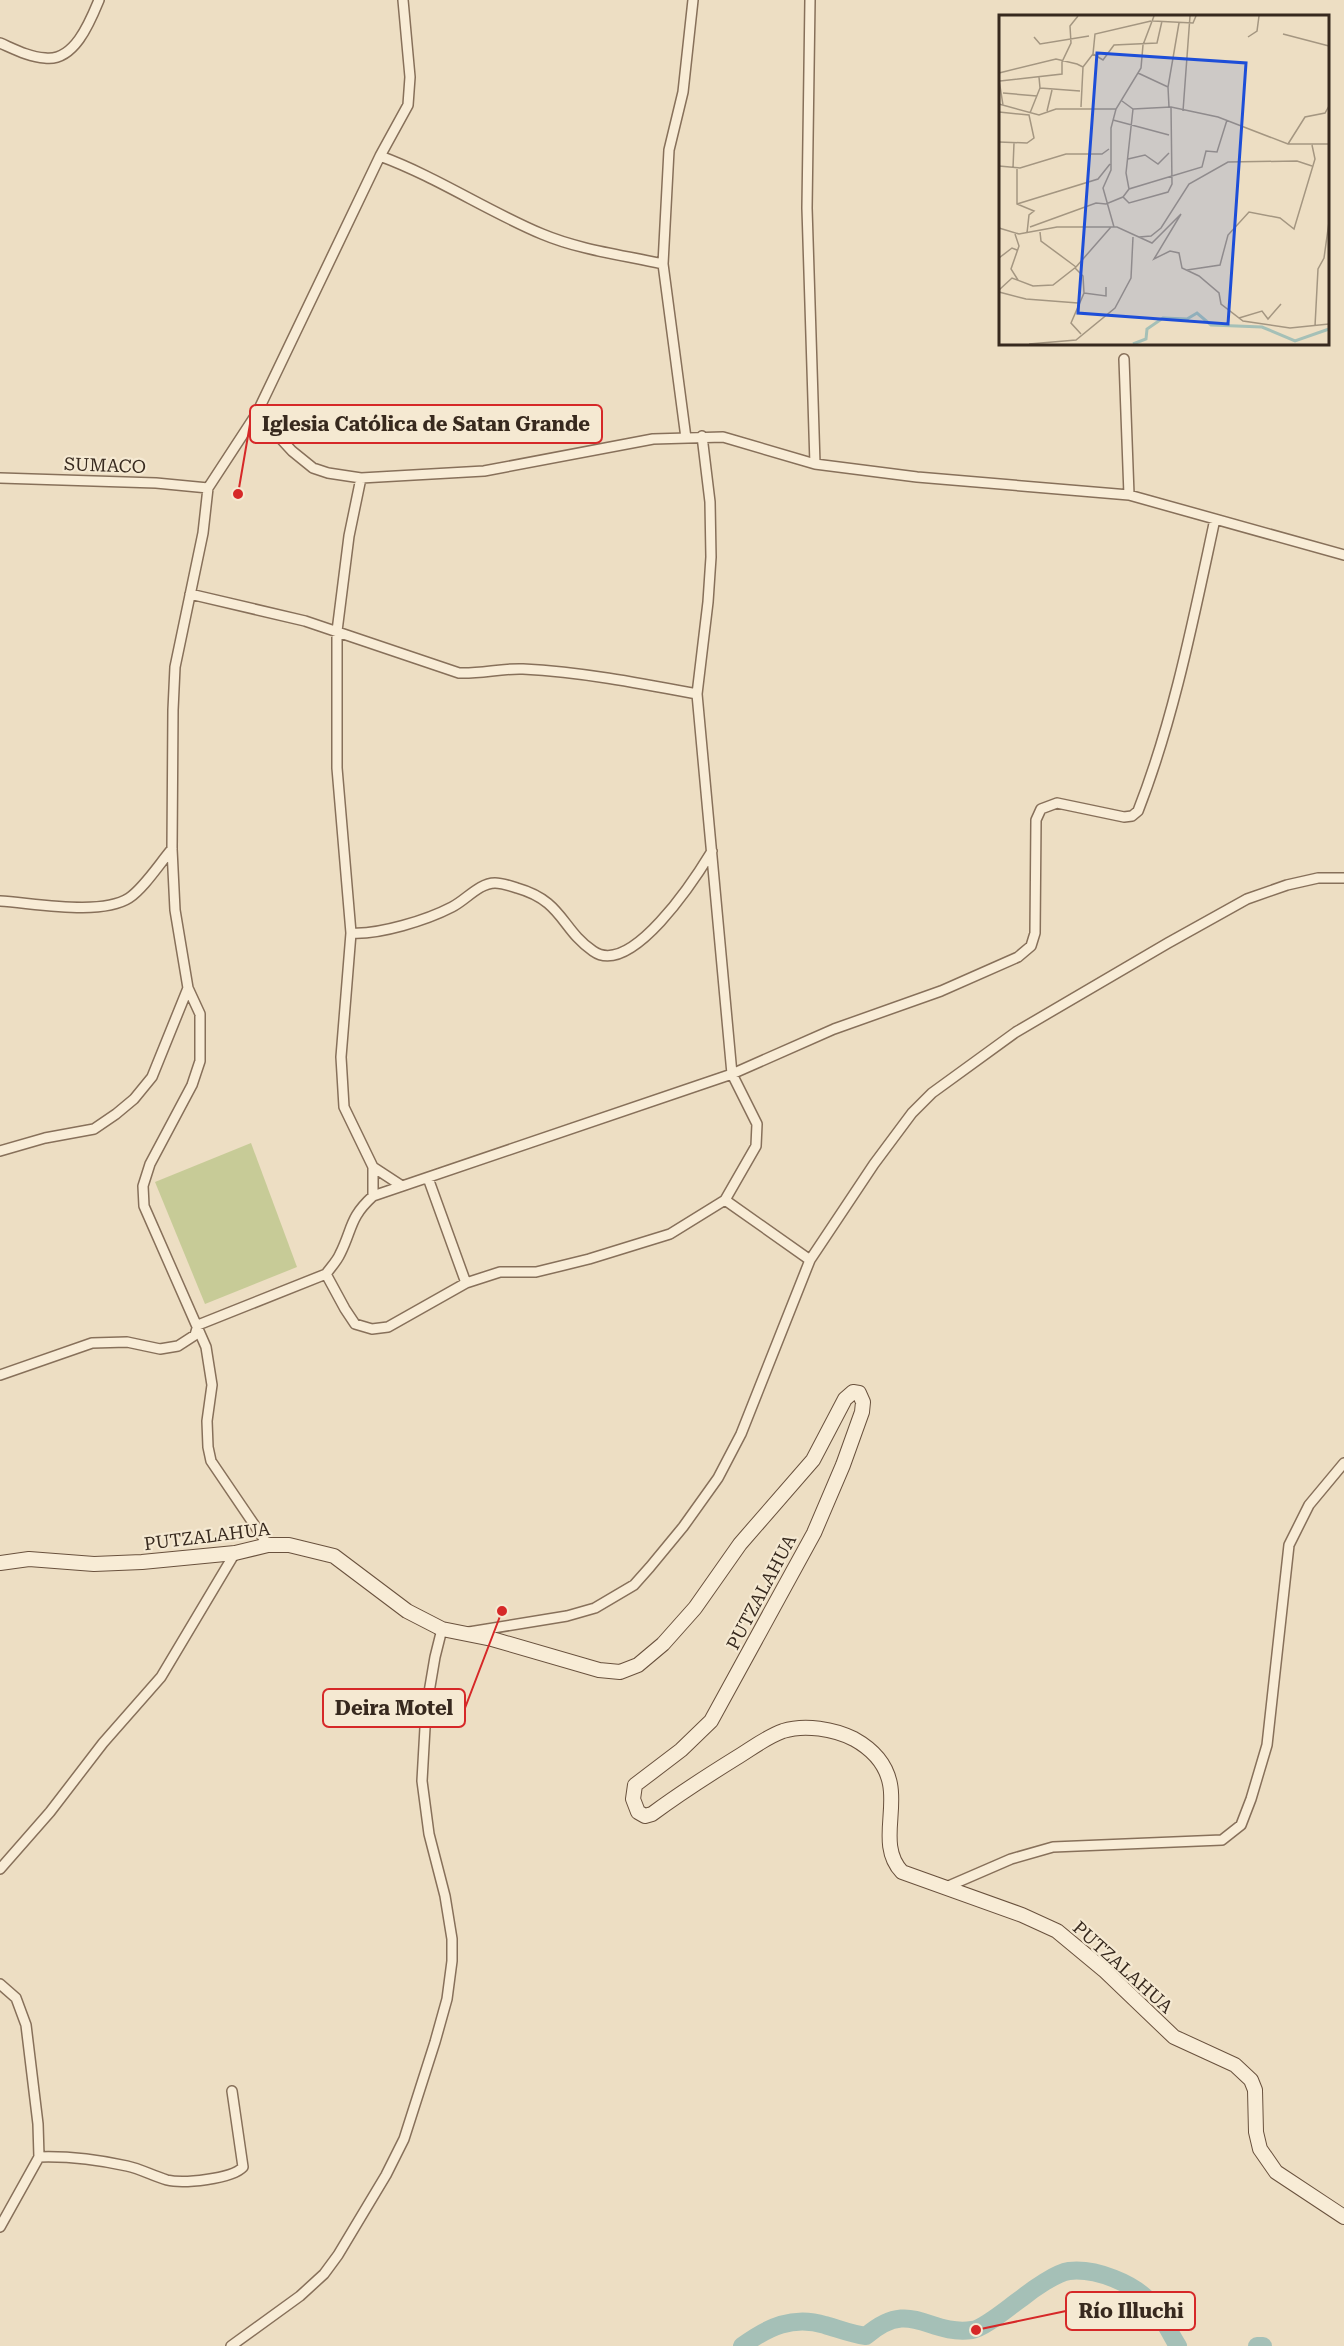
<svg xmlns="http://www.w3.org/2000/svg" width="1344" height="2346" font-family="'Roboto Serif',serif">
<rect width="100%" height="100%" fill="#eddec3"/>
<path fill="#c7cb97" d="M251 1143 297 1267 205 1304 155 1182Z"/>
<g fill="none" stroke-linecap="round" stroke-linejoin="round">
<path stroke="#a5c0b7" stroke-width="18" d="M742 2346C768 2327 793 2315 825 2325 839 2329 851 2334 866 2336 911 2297 927 2336 972 2330 985 2328 1010 2306 1022 2298 1033 2289 1056 2273 1069 2271 1095 2268 1134 2283 1151 2303 1162 2315 1169 2332 1178 2346
M1257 2346H1263"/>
<g stroke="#87705a" stroke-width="12">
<path id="street" d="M810 0 807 208 815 464
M0 43C14 49 29 57 45 58 74 62 90 22 99 0
M380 156C437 177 487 211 542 234 580 250 623 255 663 264
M1124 359 1129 495
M257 413 292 451 313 468 328 473 361 478 484 471 653 439 723 437 815 464 917 477 1129 495 1344 555
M686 438 663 264 669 150 683 92 693 0
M0 478 156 483 208 488
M361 478 349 536 337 631V768L351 933 341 1057 344 1107 373 1167V1196
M190 594 305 621 459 673C481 674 502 668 523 669 582 672 639 683 697 694
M0 901C34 903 101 916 129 898 144 888 160 863 172 849
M351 933C379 935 427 920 452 907 466 900 479 883 495 883 502 883 511 886 517 888 563 901 561 929 593 951 631 978 695 879 712 851
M0 1151 45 1138 94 1129 116 1114 134 1099 152 1077 188 988
M373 1167 402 1186
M428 1178 466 1283
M725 1200 810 1260
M326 1274C331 1267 337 1261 340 1254 353 1228 349 1218 373 1196L732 1074 834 1029 941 991 1018 957 1031 946 1035 933 1036 820 1041 809 1057 803 1124 817 1132 816 1138 811C1174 719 1194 616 1215 519
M0 1375 92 1343 127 1342 160 1349 178 1346 195 1335 198 1325 326 1274 345 1309 355 1324 372 1329 388 1327 466 1283 500 1272H536L589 1259 670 1234 725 1200 756 1146 757 1124 732 1074 697 694 708 602 711 557 710 502 702 436
M268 1545 211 1461 208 1447 207 1421 212 1385 206 1347 144 1206 143 1186 150 1164 192 1085 200 1061V1014L188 988 175 910 172 849 173 710 175 667 203 533 208 488 257 413 380 156 408 105 410 77 403 0
M469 1632 567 1616 595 1608 634 1585 650 1567 683 1527 718 1478 741 1434 810 1260 874 1164 912 1113 932 1093 1016 1032 1168 943 1247 899 1287 885 1318 878H1344
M0 1869 50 1812 103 1743 161 1677 235 1553
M944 1888 1011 1859 1053 1847 1222 1840 1241 1825 1251 1799 1267 1745 1289 1545 1309 1505 1344 1463
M0 1984 16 1998 26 2025 38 2124 39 2157 0 2227
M39 2157C68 2156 99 2160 127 2166 141 2169 153 2176 167 2180 183 2184 232 2179 243 2167L232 2091
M231 2346 300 2296 324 2274 338 2255 386 2175 404 2139 435 2042 447 1999 452 1961V1939L445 1896 429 1834 422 1781 426 1710 435 1657 442 1629"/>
</g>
<g stroke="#69513d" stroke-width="16">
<path id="secondary" d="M0 1563 29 1559 94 1564 142 1562 235 1553 268 1545H289L334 1556 407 1611 442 1629 492 1639 599 1670 620 1672 638 1665 663 1644 695 1608 740 1544 813 1460 845 1399 853 1392 859 1393 863 1402 862 1412 843 1465 814 1533 711 1721 681 1750 635 1785 633 1799 638 1812 645 1816 652 1814C679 1794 707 1776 736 1758 751 1749 766 1737 783 1731 805 1724 834 1729 854 1739 872 1749 886 1763 890 1784 896 1813 879 1848 902 1872L1022 1915 1057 1931 1104 1970 1174 2037 1235 2065 1251 2080 1255 2090 1256 2132 1260 2149 1276 2172 1344 2217"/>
</g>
<use href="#street" stroke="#f8ecd6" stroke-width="9"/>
<use href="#secondary" stroke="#f8ecd6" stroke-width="14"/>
</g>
<g text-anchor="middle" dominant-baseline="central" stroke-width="4.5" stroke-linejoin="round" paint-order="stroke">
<g font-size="18" fill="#37291e" stroke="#f5e9d2">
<text transform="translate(105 465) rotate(2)">SUMACO</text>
<text transform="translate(207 1536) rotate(-7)">PUTZALAHUA</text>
<text transform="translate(761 1592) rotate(-62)">PUTZALAHUA</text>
<text transform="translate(1123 1967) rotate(42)">PUTZALAHUA</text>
</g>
</g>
<g transform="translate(999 15)">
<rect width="330" height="330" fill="#eddec3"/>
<path fill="none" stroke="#a5c0b7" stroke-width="3" d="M134 329 147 324 148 314 164 303 188 304 198 298 212 310 263 312 296 326 330 314"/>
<path fill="none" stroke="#a49681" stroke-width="1.5" d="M154 6 194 8 197 1M284 19 330 31M35 22 41 29 90 21M249 22 258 16 260 1M94 39 104 45 115 30 158 28 163 6M84 52 94 39 96 19 152 6M0 58 57 44 78 49 84 52 82 92M139 58 169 72M0 65 4 90M1 66 63 59V47L72 28 71 11 79 1M41 73 81 76M4 78 38 81M123 86 134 94 172 92 219 102 289 129H330M0 89 40 100 57 94H117M170 92 169 72 180 8M48 96 53 75M184 96 191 1M0 97 30 100 35 123 28 128 0 127M31 98 41 73 40 62M114 105 170 120M289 129 306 102 326 98 330 91M129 144 146 140 159 149 170 138M0 151 21 153 67 139H103L110 134M14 153 15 128M18 154V189L35 196 30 200 28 218M130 174 127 158 134 94M124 182 130 174 203 152 207 136 218 137 228 105M18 189 99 164 111 149M31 212 97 188 107 189 124 182 130 188 169 177 173 169 172 92M115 212 104 173 112 155V113L117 94 142 53 144 30 155 1M0 213 20 219 58 212H118L153 228 182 199 155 244 171 236 180 238 183 253 200 261 220 278 222 289 244 306 291 313 330 309M41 217 42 226 77 252M16 219 20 231 12 254 19 265M140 222 152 221 162 213 190 169 229 147 298 146 313 151M0 243 13 233 18 235M76 253 84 261 85 278 72 308 82 319M188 255 221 250 229 220 250 197 281 203 295 214 316 144 313 130M0 275 13 263 34 271 54 270 77 252 112 212M0 277 27 284 79 288M85 278 107 281V272M240 303 263 296 269 304 282 289M316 311 319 254 325 243 330 207M30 329 77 325 116 293 132 263 134 222"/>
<path fill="#1d4ed8" fill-opacity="0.15" stroke="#1d4ed8" stroke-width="3" d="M98 38 247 48 229 309 79 298Z"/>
<rect width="330" height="330" fill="none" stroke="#37291e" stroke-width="3"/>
</g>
<path fill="none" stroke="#d62828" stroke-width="2" d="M238 494L250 424M502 1611L465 1708M976 2330L1066 2311"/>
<g fill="#d62828" stroke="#f5e9d2" stroke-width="2">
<circle cx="238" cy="494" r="6"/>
<circle cx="502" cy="1611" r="6"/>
<circle cx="976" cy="2330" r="6"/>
</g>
<g fill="#f5e9d2" stroke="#d62828" stroke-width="2">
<rect x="250" y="405" width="352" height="38" rx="6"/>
<rect x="323" y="1689" width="142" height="38" rx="6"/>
<rect x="1066" y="2292" width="129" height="38" rx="6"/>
</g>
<g font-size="20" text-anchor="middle" font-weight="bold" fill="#37291e">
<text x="426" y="431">Iglesia Católica de Satan Grande</text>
<text x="394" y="1715">Deira Motel</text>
<text x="1131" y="2318">Río Illuchi</text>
</g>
</svg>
